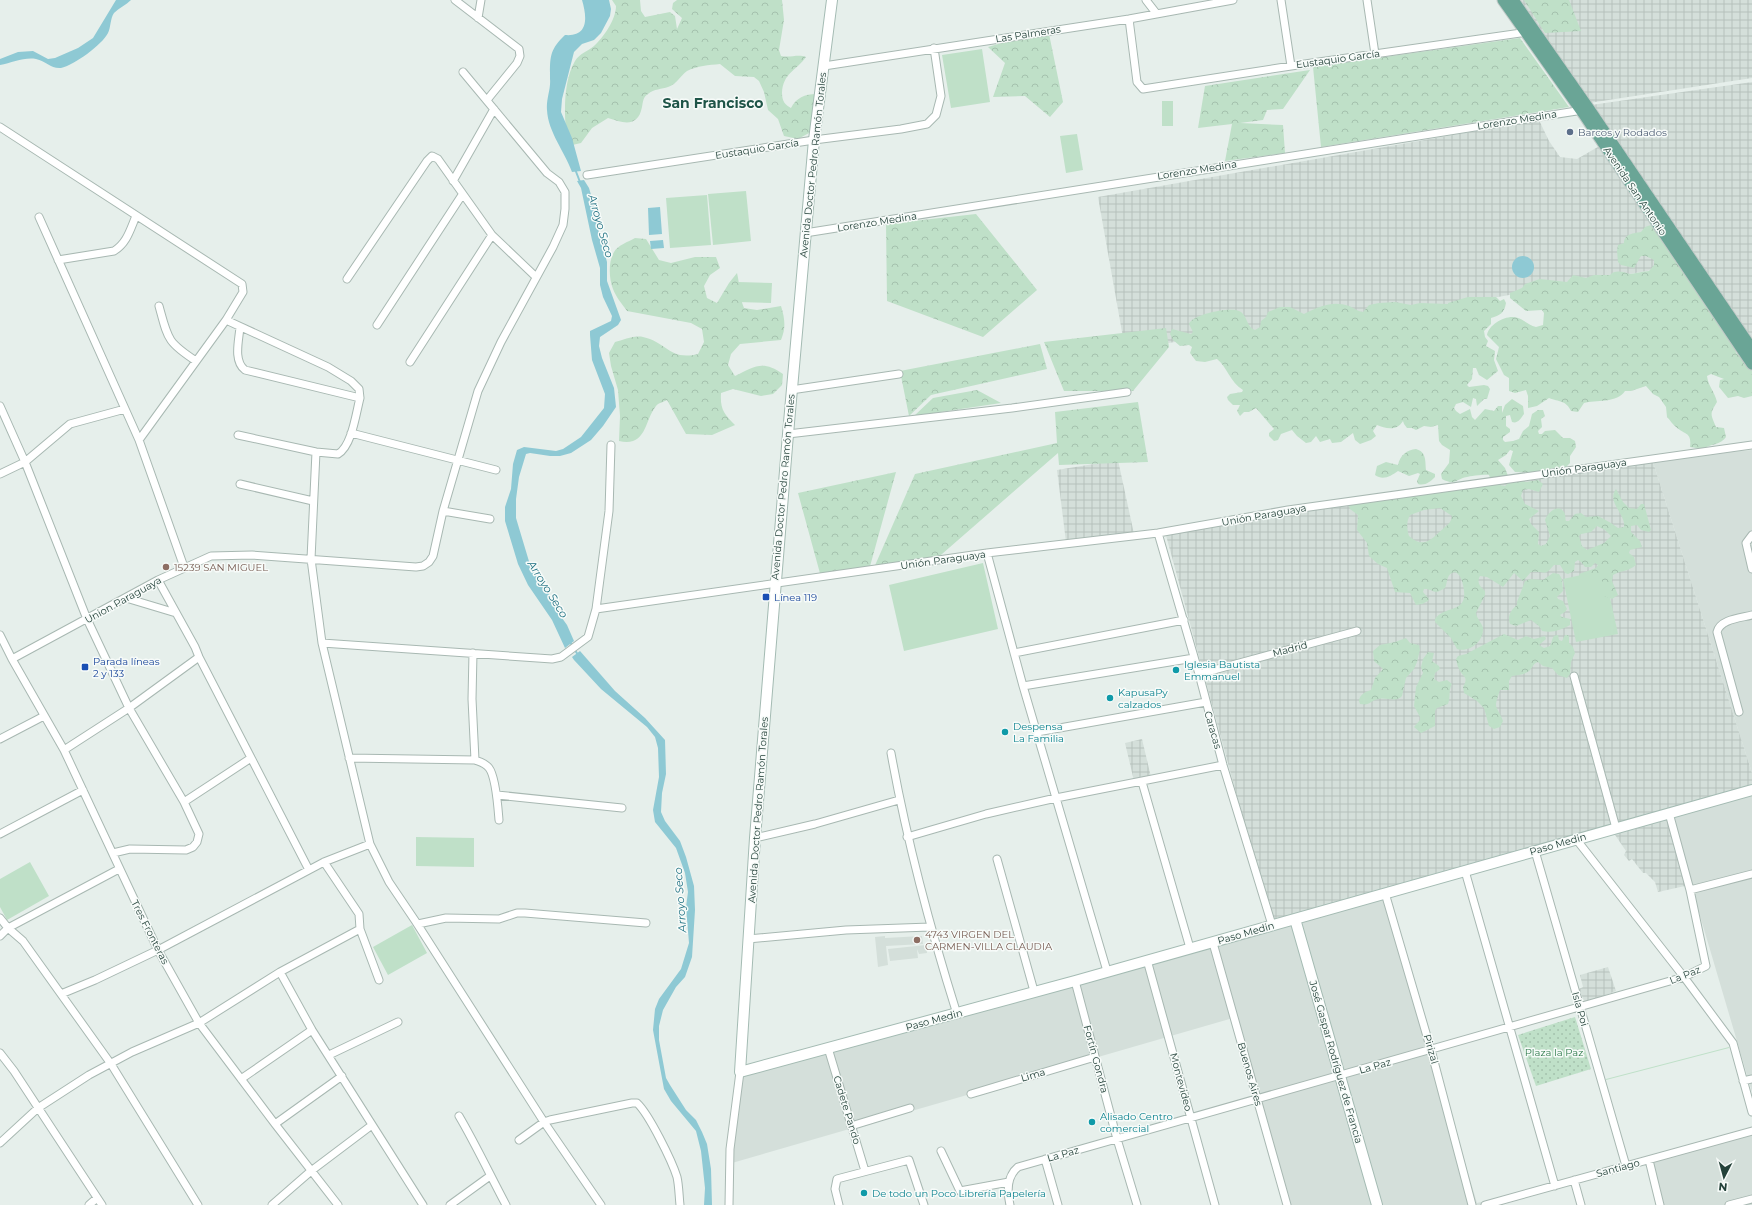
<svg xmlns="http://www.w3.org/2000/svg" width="1752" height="1205" font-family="Montserrat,sans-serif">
<defs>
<pattern id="industrial-grid" width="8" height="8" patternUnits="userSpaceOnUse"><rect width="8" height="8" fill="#d4dfda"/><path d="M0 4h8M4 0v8" fill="none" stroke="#b6c1bc"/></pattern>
<pattern id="forest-crowns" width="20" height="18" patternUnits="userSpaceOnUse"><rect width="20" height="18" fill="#bfe0c8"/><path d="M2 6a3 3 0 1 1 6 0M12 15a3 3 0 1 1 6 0" fill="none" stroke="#a4c1ad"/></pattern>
<pattern id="park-dots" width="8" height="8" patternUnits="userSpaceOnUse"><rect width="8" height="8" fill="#bfe0c8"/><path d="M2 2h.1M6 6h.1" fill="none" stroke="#a4c1ad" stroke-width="1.8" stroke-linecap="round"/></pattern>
</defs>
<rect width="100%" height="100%" fill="#e6efeb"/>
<path fill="#d4dfda" d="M1752 450V773L1652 459Z
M1752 791V1092L1670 814Z
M1385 894 1477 1203 1501 1197 1503 1205H1285L1233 1018 732 1163 744 1071Z
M885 936V938L922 936 923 944 886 946 888 965 878 967 875 937Z
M926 945 927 953 919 954 917 949 918 958 890 961 888 949Z
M1752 1131V1205H1662L1649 1156Z"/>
<path fill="url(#industrial-grid)" d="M1517 0H1752V78L1589 103Z
M1752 82V341L1591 105Z
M1539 120 1549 141 1560 157 1577 159 1603 144 1681 265 1498 297 1125 349 1098 197Z
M1652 459 1752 773V791L1272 925 1164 528Z
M1118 460 1134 534 1066 542 1057 470Z
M1142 739 1151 777 1134 781 1125 743Z
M1667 819 1669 820 1685 886 1658 892 1655 882 1646 873H1643L1632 859 1629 861 1624 855 1626 851 1613 832Z
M1608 967 1616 991 1585 1003 1579 989 1583 987 1580 975Z"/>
<path fill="#bfe0c8" d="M982 49 990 102 951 108 942 55Z
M1162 101H1173V126H1162Z
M1077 134 1083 170 1066 173 1060 136Z
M746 191 751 241 713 245 708 194Z
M707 195 711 245 670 248 666 198Z
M738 282 772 283 771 303 737 302Z
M983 563 998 629 904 651 889 585Z
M1604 570 1618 634 1576 642 1563 579Z
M416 837 474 838V867L416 866Z
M30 862 49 896 7 920 0 907V879Z
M412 925 427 953 388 975 373 947Z
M1729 1047V1048L1606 1080V1079Z"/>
<path fill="url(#forest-crowns)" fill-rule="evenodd" d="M612 0H640L641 11 645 17 670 12 675 16 677 29 682 18 672 9 673 3 677 0H782L784 20 779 50 781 56C790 58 798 54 806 57 796 71 783 73 782 93 782 101 785 105 791 108 796 98 805 94 816 94L819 109 809 133 798 139 784 136 778 119 768 110 764 92 759 81 754 77 735 76 720 64C709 65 697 66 687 71 680 76 677 84 668 87 662 89 654 89 648 94 643 97 643 102 642 107 638 128 623 123 608 118L592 128 581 143 568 146C564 122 562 83 575 61 580 53 587 52 594 46 604 37 616 19 616 6Z
M1524 0H1569L1581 31 1545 33Z
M1048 29 1063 102 1050 117 1025 96 993 97 1005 63 988 47Z
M1520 38 1569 107 1321 147 1313 67Z
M1310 70 1283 109 1267 110 1263 120 1240 123 1283 125 1285 153 1225 161 1232 124 1198 128 1205 86Z
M976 214 1037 290 983 337 887 301 886 224Z
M1651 225 1735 343 1736 353 1752 366V396L1744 398 1738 396 1728 398 1719 387 1720 380 1724 379 1711 374 1707 376C1708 386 1715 392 1717 402 1709 415 1711 414 1716 427L1724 428 1726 437C1721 445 1710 444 1702 449L1690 447C1692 432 1685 435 1676 427 1673 425 1670 420 1667 417L1666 407 1659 397 1653 394 1646 386 1631 391H1625C1618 403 1595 400 1584 403L1578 412 1571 411C1566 400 1559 402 1549 398L1537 406 1528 408V396L1526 390 1515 393 1509 391V378L1504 375 1496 359 1499 347 1487 335C1489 324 1507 314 1518 318 1524 320 1529 325 1536 327L1543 325 1544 313 1542 310 1526 311 1510 298V293L1522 288 1525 284 1540 279 1567 282 1573 275 1586 278 1594 275H1610C1615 269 1624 272 1630 274 1633 274 1644 271 1649 271L1654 265V260L1646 256H1641L1634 268 1621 265 1618 262 1617 251 1618 245 1624 243C1624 234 1634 233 1641 232L1645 227Z
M635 238 646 239 659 260 671 263 695 257H716L720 268 710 275 704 286 707 298 717 303 729 283 737 273C740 285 739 296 744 308L757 310 781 306C785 319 786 328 781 340L740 344 731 354 728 365 735 376C755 366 763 360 783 374L782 385 773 394 761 396 733 389 721 393C720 409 724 414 735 425L712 435 686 434 667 400C664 402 658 403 656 406 644 421 647 447 619 441L620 416 618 390 611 366 609 353 615 342C623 340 635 335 643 337 667 342 669 361 698 354L704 342 702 329 691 323 627 311C622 304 616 297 613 289 609 279 608 262 614 252 618 245 628 242 635 238Z
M1468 297H1496L1500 301 1504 299 1506 303C1504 314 1500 315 1491 318V324L1484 331 1485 337 1488 341 1486 346 1495 351 1494 360 1498 371 1487 380 1479 375 1476 368H1473L1472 379 1467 385 1469 387 1484 385 1488 386 1490 389 1487 399H1484L1477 406 1476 399 1473 398 1471 407 1463 402 1456 404 1454 408 1456 411 1460 414 1470 409 1472 417 1475 420 1485 409 1494 411 1498 406H1502V413L1505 405 1512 399 1523 406 1524 414C1521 418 1518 424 1512 422L1510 415 1506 416V426L1510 429V432L1503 437V440L1505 442 1513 441 1519 439 1523 431 1529 426 1532 414 1538 410H1543L1545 416 1541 419 1542 427 1538 431 1539 434H1542L1545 431 1555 430 1563 438H1570L1575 441 1576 447 1570 456V463L1564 469 1552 468 1545 472 1537 471 1533 473 1515 472 1509 465 1513 451 1510 450 1506 455 1498 460 1505 468 1508 476 1491 481 1489 475C1488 474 1469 476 1467 477 1456 479 1455 486 1442 479L1441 474 1449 463 1450 450 1442 445 1439 441 1438 425 1431 427 1424 426 1416 430 1412 428H1407L1404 424 1403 421C1397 431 1386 429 1377 425L1373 431 1376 436 1371 440 1360 444 1355 440 1353 433 1341 442 1332 443 1330 439 1320 442 1316 436 1311 442 1306 443 1297 436 1292 430 1281 434 1278 440 1274 441 1269 436V433L1274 429 1256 408 1249 412H1244L1240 416 1237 411 1240 405H1233L1228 400 1227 397 1230 394 1242 392 1243 390C1230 382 1227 367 1217 359L1205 362 1196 361 1190 353 1192 347 1189 345 1180 346 1173 340 1170 334 1172 329 1191 334 1193 332 1189 324C1193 314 1230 307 1239 311 1248 315 1246 327 1255 330L1260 327 1261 321 1266 317 1268 312 1280 307H1290L1304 314C1318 307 1332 300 1349 306 1354 308 1357 311 1363 312L1369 305 1379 303 1395 302 1411 305 1420 303 1448 304V303Z
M1166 328 1169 347 1133 391H1064L1044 342Z
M1040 344 1047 369 931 395 909 416 900 371Z
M977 390 1001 403 914 416 933 398Z
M1138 402 1148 462 1059 465 1058 453 934 561 873 570 915 474 1057 443 1055 412Z
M1416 449C1427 452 1425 462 1426 470L1435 474V477C1430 482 1425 486 1418 484L1417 481 1420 474 1418 473 1409 476 1398 471C1391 476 1383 481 1375 475L1377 466 1386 462 1398 465C1400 455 1407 450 1416 449Z
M896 472 869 570 821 577 798 493Z
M1518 479 1526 482 1538 480 1543 484 1539 492 1529 489 1523 490 1521 496 1525 504 1539 511 1529 519 1531 524 1539 532 1538 544 1541 546 1546 544 1550 536 1545 520C1547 513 1558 503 1564 512 1566 515 1565 519 1566 521H1569L1575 514 1581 513 1586 517 1598 516 1611 523 1618 528 1624 527C1626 514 1606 502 1616 489L1623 502 1629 508 1637 509 1641 504H1644L1651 530 1649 532 1641 530 1637 525 1631 526V532L1640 541 1642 547 1630 550 1629 553 1634 557 1636 565C1628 572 1621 570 1613 575L1612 581 1618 595 1612 599 1604 596 1605 586 1602 581 1590 577H1581L1579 574 1596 568 1598 565 1595 563 1591 567H1585L1581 562 1578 560 1575 562 1574 571 1568 574 1565 573 1560 565H1554C1543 578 1547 570 1531 572L1523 581 1514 573 1503 587 1487 577 1480 576C1476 583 1481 587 1485 591V595L1476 613C1477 619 1482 623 1483 628 1484 642 1469 653 1457 649L1451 638 1435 622V619C1445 604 1470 615 1463 585 1462 580 1460 574 1455 572 1446 574 1448 581 1445 588 1432 596 1436 589 1424 589L1423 592 1429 599 1428 601 1422 604 1416 605 1410 593 1395 592 1387 568 1378 564 1369 556 1367 543 1357 530 1358 515 1350 509 1348 503 1391 499 1393 497 1494 484 1505 486 1512 480ZM1440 508 1452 516C1451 523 1448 524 1444 528 1432 538 1425 550 1409 536 1407 529 1406 522 1410 515L1424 510ZM1597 526 1605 530 1611 536 1604 543 1587 550 1582 546 1579 536 1581 534 1591 532Z
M1553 573 1559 574 1562 579 1563 591 1557 597 1558 599 1563 601 1567 609 1565 612 1560 615 1562 617 1570 619V625C1561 630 1553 633 1542 631L1539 626 1531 620 1516 626 1510 624C1507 616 1511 610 1517 605V602L1525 581 1531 579 1543 580Z
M1504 634 1518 640 1526 636 1534 639 1545 636 1546 639 1539 645 1544 648 1550 646C1553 641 1551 635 1558 635L1559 640 1562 641 1565 635H1568L1569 637V643L1573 647 1575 653 1571 662 1570 674 1567 678 1558 675 1552 668 1543 666 1538 662C1532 664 1533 668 1529 671 1524 675 1518 675 1512 676L1509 681V690H1500C1493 711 1496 703 1503 721L1500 727 1494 729 1489 726 1484 708 1477 701 1464 693 1463 687C1469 676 1463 678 1459 669 1457 666 1457 662 1456 659L1458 656 1466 654Z
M1406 638 1410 643 1419 645 1420 650 1417 662 1414 669 1406 678 1402 696C1396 703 1387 697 1379 699 1370 700 1371 706 1360 704L1359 701C1360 694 1365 692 1371 690L1375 678 1383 669 1374 661 1373 651 1380 645 1395 642Z
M1428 652 1434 653 1432 661 1439 666 1440 669 1435 673 1434 679 1439 682 1447 680 1452 684C1448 691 1451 696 1448 704L1437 708 1435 711V726L1421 733 1414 727 1420 720V717L1414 706 1416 687 1423 673 1421 667 1423 659Z"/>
<path fill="url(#park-dots)" d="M1575 1017 1591 1069 1536 1086 1518 1035Z"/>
<path fill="#8ec9d4" d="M116 0H131C126 5 119 8 114 13 110 19 111 27 108 33 102 45 74 65 61 68 51 69 46 61 36 59 24 57 12 63 0 65V59L18 52 33 51 48 59 55 58 78 48 93 38Z
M582 0H609L611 9 610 16 601 33 594 40 582 44 574 52 562 99 561 112 572 138 581 171 572 172C565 152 548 132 547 110 546 99 551 89 550 79 550 58 549 50 565 35 589 37 587 17 582 0Z
M584 180 589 188 594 205 595 217 607 262V281L621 320 618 325 600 337 599 346 602 358 614 388 616 407 603 426 591 440 571 453 560 456H550L530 453 526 454 519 477 516 499V518L531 568 550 596 557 611 567 625 574 641 565 648 552 620 528 585 518 564 505 521V507L511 489 513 464 517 450 524 447 556 451 563 449 581 437 604 408 605 394 592 360 590 335V331L611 321 612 316 603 297 600 285V268L592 240 581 188 577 181Z
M660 207 662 234 649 235 648 208Z
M663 240 664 248 651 249 650 241Z
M1512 267a11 11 0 1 1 22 0a11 11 0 1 1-22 0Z
M580 651 615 691 645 718 665 740 666 774 662 793 661 812 665 821 680 841 686 857 694 886 695 910 692 957 685 977 676 987 663 1010 659 1026V1040L666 1078 670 1085 686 1110 696 1120 702 1132 707 1144 711 1169 712 1205H704L705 1188 701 1151 696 1131 671 1101 664 1089 653 1030 655 1009 659 999 681 969 689 943 686 907 688 892 685 873 676 848 655 822 653 810 659 777 658 748 655 737 647 727 601 689 574 660 572 657Z"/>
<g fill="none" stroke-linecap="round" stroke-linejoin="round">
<path stroke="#8ec9d4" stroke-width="2" d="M575 169 580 182
M570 642 578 655"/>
<g stroke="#a8b8b2" stroke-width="9">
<path id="street" d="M455 0 519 49 520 56 517 63 487 100
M1146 0 1156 13
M1281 0 1291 66
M1367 0 1375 54
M478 18 481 0
M1129 19 1137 82 1143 89 1291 66 1528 32
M824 66 1129 19 1233 0
M0 127 242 284 243 292 226 320 139 440 184 567
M587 175 814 140 901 129 927 124 936 115 941 96 934 48
M453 181 494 109
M39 217 139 440
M805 233 1583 110
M58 260 114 251C127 243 130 230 136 216
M347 279 427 161 432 156 438 159 492 235 536 277
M159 306C168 339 167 342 196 361
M226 320 328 367 351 381 359 389 360 398
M377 325 462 195
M410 362 492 235
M791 390 899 374
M0 406 25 462 87 619 129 708 184 802 199 834 197 842 193 847 186 850 130 849 113 853
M351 433 496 470
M788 434 1012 408 1127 392
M238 435 316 452 338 454C352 446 356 413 360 398L245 370C233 361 239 340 240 327
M316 452 311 559 322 643 370 844 389 882 416 922 544 1122 601 1205
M0 474 25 462 70 424 125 409
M240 484 313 501
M443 511 490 519
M1158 533 1199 674 1223 765 1272 925
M1752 535 1746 543 1752 569
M987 553 1023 686 1107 971
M158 580 195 647 199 657 309 870
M126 598 176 613
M596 609 609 511 611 445
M0 635 12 659 64 750 158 950 199 1023 275 1124 338 1205
M322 643 552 659 561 657 588 637 596 609 987 553 1158 533 1288 510 1752 445
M473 653 472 699 475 760
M1014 653 1184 620
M12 659 158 580 211 556 252 555 416 567 423 566 429 562 433 556 443 511 478 391 501 342 553 247 563 225 565 209V192L559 182 547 173 463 72
M1199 674 1357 631
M1574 676 1616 828
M1023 686 1194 658
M1739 712 1717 632C1720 619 1741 618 1752 615
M1037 732 1206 702
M0 739 44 716
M64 750 129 708 199 657
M891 753C907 842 930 928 957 1014
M349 758 475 760C480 762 485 763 489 768 496 777 498 808 499 820
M1142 782 1190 948
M497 795 622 808
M184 802 251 758
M0 834 83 790
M907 837 986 814 1056 798 1223 765
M755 838 815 824 899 800
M1576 839 1684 977 1733 1043 1752 1112
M1535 851 1626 1166
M997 859 1034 991
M324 862 359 914 360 929 379 980
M1465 871 1555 1186
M1690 890 1752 874
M1385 893 1431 1050 1472 1205
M0 918 8 928 23 941 111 1064 198 1205
M418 924 446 918 499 919 517 913H525L646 923
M0 936 8 928 119 869
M748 939 846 930 930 927
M1213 943 1287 1205
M1147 960 1215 1205
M280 972 312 1030 423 1205
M1075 981 1117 1139 1137 1205
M61 994 95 980 158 950 324 862 370 844
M828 1048 865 1171
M0 1053 14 1071 102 1205
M329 1055 398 1022
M241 1079 312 1030
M1743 1081 1752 1079
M971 1094 1095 1057
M459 1116C476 1145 490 1175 506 1205
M275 1124 342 1076
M851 1126 910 1108
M519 1140 544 1122 550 1120 632 1103H637C649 1114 672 1161 677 1177 679 1186 679 1196 680 1205
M0 1143 38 1108 89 1075 132 1052 199 1023 280 972 360 929
M941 1151 960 1191 1009 1182
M1045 1159 1058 1205
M1649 1160 1660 1205
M1574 1180 1581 1205
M89 1205 97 1198
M272 1205 311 1171 372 1125
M450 1205 490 1176
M729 1205 730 1149 740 1072
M839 1205 835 1189 837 1179 909 1160 924 1205
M1010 1205C1007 1192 1007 1176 1018 1167L1684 977 1706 966 1690 890 1669 813
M1485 1205 1752 1131
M1729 1205 1752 1199"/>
</g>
<g stroke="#a4bbb3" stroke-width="12">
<path id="secondary" d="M832 0 814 140 788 434 755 838 740 1072 1075 981 1752 790
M1295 919 1377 1205"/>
</g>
<g stroke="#c2cac8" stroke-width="13">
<path id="primary" d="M1503 0 1583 113 1752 364
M1513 0 1589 109 1752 349"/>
</g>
<use href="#street" stroke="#fff" stroke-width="7"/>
<use href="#secondary" stroke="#fff" stroke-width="10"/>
<use href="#primary" stroke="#6aa596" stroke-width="11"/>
</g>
<circle fill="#5c6f8a" stroke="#f7fbf9" stroke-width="1.5" cx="1570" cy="132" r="4"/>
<g fill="#8d6e63" stroke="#f7fbf9" stroke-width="1.5">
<circle cx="166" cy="567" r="4"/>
<circle cx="917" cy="940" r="4"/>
</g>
<g fill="#1a4fb4" stroke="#f7fbf9" stroke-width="1.5">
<rect x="762" y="593" width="8" height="8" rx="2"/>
<rect x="81" y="663" width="8" height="8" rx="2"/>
</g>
<g fill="#0f9aa8" stroke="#f7fbf9" stroke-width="1.5">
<circle cx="1176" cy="670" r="4"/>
<circle cx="1110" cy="698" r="4"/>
<circle cx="1005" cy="732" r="4"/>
<circle cx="1092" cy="1122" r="4"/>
<circle cx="864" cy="1193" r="4"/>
</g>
<g text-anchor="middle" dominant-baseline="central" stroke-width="3" stroke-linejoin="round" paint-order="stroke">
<g font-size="10" fill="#24423a" stroke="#f7fbf9">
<text transform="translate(1028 34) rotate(-9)">Las Palmeras</text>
<text transform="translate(1338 59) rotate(-8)">Eustaquio García</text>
<text transform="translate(1517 120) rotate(-9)">Lorenzo Medina</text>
<text transform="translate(757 149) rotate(-9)">Eustaquio García</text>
<text transform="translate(813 165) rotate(-84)">Avenida Doctor Pedro Ramón Torales</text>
<text transform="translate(1197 170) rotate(-9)">Lorenzo Medina</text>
<text transform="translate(1635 191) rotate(56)">Avenida San Antonio</text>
<text transform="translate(877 222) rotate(-9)">Lorenzo Medina</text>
<text transform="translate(1584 468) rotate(-8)">Unión Paraguaya</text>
<text transform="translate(783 487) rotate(-85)">Avenida Doctor Pedro Ramón Torales</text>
<text transform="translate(1264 515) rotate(-10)">Unión Paraguaya</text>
<text transform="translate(943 560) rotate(-8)">Unión Paraguaya</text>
<text transform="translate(123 600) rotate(-29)">Union Paraguaya</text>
<text transform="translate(1290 649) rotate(-15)">Madrid</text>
<text transform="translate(1213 730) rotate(74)">Caracas</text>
<text transform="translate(758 810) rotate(-86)">Avenida Doctor Pedro Ramón Torales</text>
<text transform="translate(1558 844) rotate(-16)">Paso Medin</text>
<text transform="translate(150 932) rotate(63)">Tres Fronteras</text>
<text transform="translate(1246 933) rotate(-16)">Paso Medin</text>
<text transform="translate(1685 975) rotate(-22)">La Paz</text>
<text transform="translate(1580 1009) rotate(74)">Isla Poi</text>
<text transform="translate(934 1020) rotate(-15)">Paso Medin</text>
<text transform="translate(1431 1049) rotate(74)">Pirizal</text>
<text transform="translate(1096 1059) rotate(75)">Fortín Gondra</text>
<text transform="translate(1336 1062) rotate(74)">José Gaspar Rodríguez de Francia</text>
<text transform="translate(1375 1066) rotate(-16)">La Paz</text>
<text transform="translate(1250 1074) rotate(74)">Buenos Aires</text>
<text transform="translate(1033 1075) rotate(-16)">Lima</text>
<text transform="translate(1181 1082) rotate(75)">Montevideo</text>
<text transform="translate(847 1110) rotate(73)">Cadete Pando</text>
<text transform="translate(1063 1154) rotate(-16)">La Paz</text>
<text transform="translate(1618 1168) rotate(-15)">Santiago</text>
</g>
<g font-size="10" fill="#4e5e75" stroke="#f7fbf9" text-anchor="start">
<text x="1578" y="132">Barcos y Rodados</text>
</g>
<g font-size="10" fill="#785e54" stroke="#f7fbf9" text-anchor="start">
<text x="174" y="567">15239 SAN MIGUEL</text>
<text x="925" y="934">4743 VIRGEN DEL<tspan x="925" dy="12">CARMEN-VILLA CLAUDIA</tspan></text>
</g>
<g font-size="10" fill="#164399" stroke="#f7fbf9" text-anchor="start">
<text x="774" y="597">Línea 119</text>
<text x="93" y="661">Parada líneas<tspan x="93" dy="12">2 y 133</tspan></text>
</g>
<g font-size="10" fill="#0d838f" stroke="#f7fbf9" text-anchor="start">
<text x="1184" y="664">Iglesia Bautista<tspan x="1184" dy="12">Emmanuel</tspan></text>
<text x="1118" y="692">KapusaPy<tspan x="1118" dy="12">calzados</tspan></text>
<text x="1013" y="726">Despensa<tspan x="1013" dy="12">La Familia</tspan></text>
<text x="1100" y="1116">Alisado Centro<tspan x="1100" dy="12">comercial</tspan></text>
<text x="872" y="1193">De todo un Poco Librería Papelería</text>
</g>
<g font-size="10" fill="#2d7a4b" stroke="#f7fbf9">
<text x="1554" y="1052">Plaza la Paz</text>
</g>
<g font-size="11" font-style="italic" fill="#1c6f80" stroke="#f7fbf9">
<text transform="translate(601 226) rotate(74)">Arroyo Seco</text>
<text transform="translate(548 589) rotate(58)">Arroyo Seco</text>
<text transform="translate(680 900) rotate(-94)">Arroyo Seco</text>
</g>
<g font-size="14" font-weight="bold" fill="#1f5548" stroke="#f7fbf9">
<text x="713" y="103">San Francisco</text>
</g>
</g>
<g transform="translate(1724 1177) rotate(186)" stroke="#f7fbf9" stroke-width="3" paint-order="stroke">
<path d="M0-3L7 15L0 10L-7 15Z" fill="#24423a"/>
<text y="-6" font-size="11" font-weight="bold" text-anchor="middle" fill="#24423a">N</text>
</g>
</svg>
